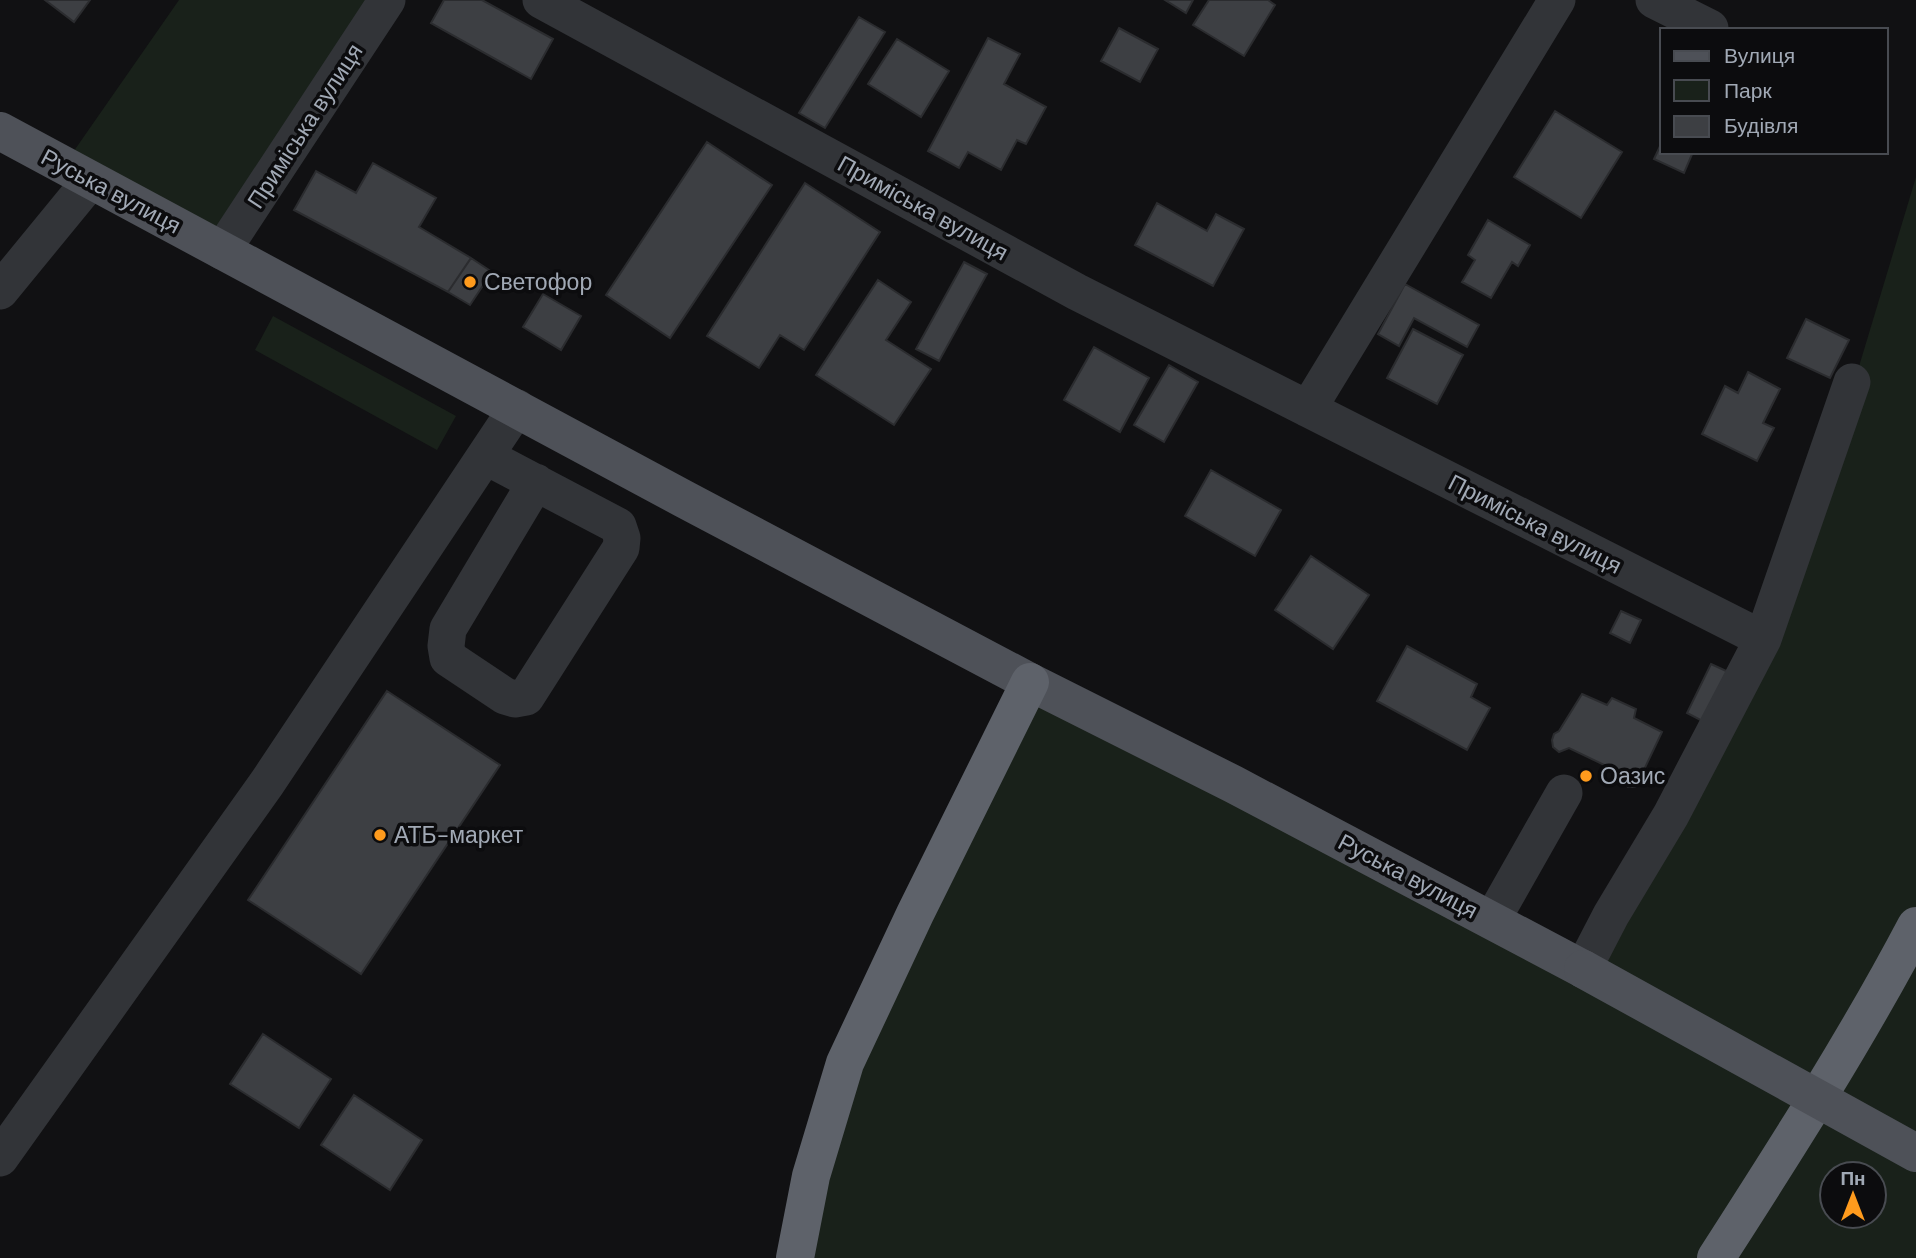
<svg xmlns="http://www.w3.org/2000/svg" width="1916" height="1258" font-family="'DM Sans',sans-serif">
<rect width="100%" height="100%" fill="#111113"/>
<path fill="#19211a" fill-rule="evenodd" d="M179 0H389L232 249 69 158Z
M1916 177V1258H791L802 1174 1027 673 1597 962 1848 403ZM1832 1174H1874V1216H1832Z
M273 316 456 416 437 450 255 350Z"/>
<path fill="#3d3f43" stroke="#2b2c2f" stroke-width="2" d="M45 0H90L74 22Z
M444 0H482L553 39 531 79 431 23Z
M1165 0H1193L1186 13Z
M1209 0H1268L1275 5 1244 56 1193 25Z
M859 17 885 32 825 128 799 113Z
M1119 28 1158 49 1140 82 1101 61Z
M988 38 1020 54 1004 84 1046 107 1026 144 1017 140 1001 170 968 152 959 168 928 151Z
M897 39 949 71 921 117 868 84Z
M1555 111 1622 152 1581 218 1514 177Z
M707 142 772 185 670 338 606 295Z
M1662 142V152H1693L1684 173 1654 159Z
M373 163 436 198 419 227 471 258 448 292 294 210 316 171 356 193Z
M805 183 880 232 804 350 780 335 759 368 707 336Z
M1157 203 1207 231 1216 214 1244 229 1213 286 1135 245Z
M1488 220 1530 245 1518 266 1512 262 1491 298 1462 282 1475 260 1468 255Z
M471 258 492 272 470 305 448 292Z
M964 262 987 274 939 361 916 349Z
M878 280 911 302 886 340 931 369 894 425 816 375Z
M1405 284 1479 325 1467 347 1414 318 1399 346 1378 334Z
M543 294 581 316 561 350 523 327Z
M1806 319 1849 340 1830 378 1787 358Z
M1413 329 1463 355 1437 404 1387 378Z
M1094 347 1149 378 1120 432 1064 400Z
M1169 365 1198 382 1164 442 1134 425Z
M1748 372 1780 389 1763 423 1774 428 1757 461 1702 434 1725 386 1738 393Z
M1211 470 1281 510 1255 556 1185 516Z
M1311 556 1369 595 1333 649 1275 610Z
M1621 611 1641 620 1630 643 1610 633Z
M1407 646 1477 684 1471 697 1490 708 1467 750 1377 701Z
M1711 664 1735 675 1710 725 1687 713Z
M387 691 500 765 361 974 248 900Z
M1582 694 1607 705 1612 698 1636 709 1634 718 1662 732 1641 776 1640 783 1635 787H1628L1623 782 1625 775 1569 748 1559 752 1553 747 1552 740 1554 734 1559 731Z
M263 1034 331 1079 299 1128 230 1084Z
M354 1095 422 1140 390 1190 321 1145Z"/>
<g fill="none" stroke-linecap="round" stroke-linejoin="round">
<path stroke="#323438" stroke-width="37" d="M541 0 1077 292 1763 639
M1654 0 1710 28
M222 251 387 0
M0 291 91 180
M1308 409 1557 0
M485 456 618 526 622 538 621 548 526 697 515 699 505 696 448 658 446 646 448 629 536 482
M1492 920 1564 793
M1583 969 1611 915 1671 815 1763 639 1852 382
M0 1158 267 783 517 408"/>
<path stroke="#4e5158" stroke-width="38" d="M0 131 684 499 1030 682 1233 784 1583 969"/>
<path stroke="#5e626a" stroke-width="38" d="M795 1258 811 1176 845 1063 915 914 1030 682
M1716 1258C1786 1149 1856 1040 1916 926"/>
<path stroke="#4e5158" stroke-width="38" d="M1583 969 1916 1153"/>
</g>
<g fill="#ff9b1d" stroke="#0c0c0e" stroke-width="2.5">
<circle cx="470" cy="282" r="7"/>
<circle cx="1586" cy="776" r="7"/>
<circle cx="380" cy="835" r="7"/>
</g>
<g text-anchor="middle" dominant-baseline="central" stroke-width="7" stroke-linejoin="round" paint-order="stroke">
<g font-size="23" fill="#a1a9b5" stroke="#0c0c0e">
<text transform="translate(305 126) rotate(-57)">Приміська вулиця</text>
<text transform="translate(111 191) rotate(28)">Руська вулиця</text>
<text transform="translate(923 208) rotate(29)">Приміська вулиця</text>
<text transform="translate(1535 524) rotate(27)">Приміська вулиця</text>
<text transform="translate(1408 876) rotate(28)">Руська вулиця</text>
</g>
<g font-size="23" fill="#a1a9b5" stroke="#0c0c0e" text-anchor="start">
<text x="484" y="282">Светофор</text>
<text x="1600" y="776">Оазис</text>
<text x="394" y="835">АТБ-маркет</text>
</g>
</g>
<rect x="1660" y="28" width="228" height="126" fill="#0c0c0e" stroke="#484b51" stroke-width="2"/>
<rect x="1674" y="51" width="35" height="10" fill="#4e5158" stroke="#484b51" stroke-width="2"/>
<text x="1724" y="63" font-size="21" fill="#a1a9b5">Вулиця</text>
<rect x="1674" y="80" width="35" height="21" fill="#19211a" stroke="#484b51" stroke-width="2"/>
<text x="1724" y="98" font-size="21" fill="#a1a9b5">Парк</text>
<rect x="1674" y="116" width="35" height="21" fill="#3d3f43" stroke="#484b51" stroke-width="2"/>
<text x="1724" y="133" font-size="21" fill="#a1a9b5">Будівля</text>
<g transform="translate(1853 1195)"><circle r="33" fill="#0c0c0e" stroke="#484b51" stroke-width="2"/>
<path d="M0-5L12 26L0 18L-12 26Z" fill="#ff9b1d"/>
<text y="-10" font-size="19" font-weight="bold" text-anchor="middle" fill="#a1a9b5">Пн</text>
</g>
</svg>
